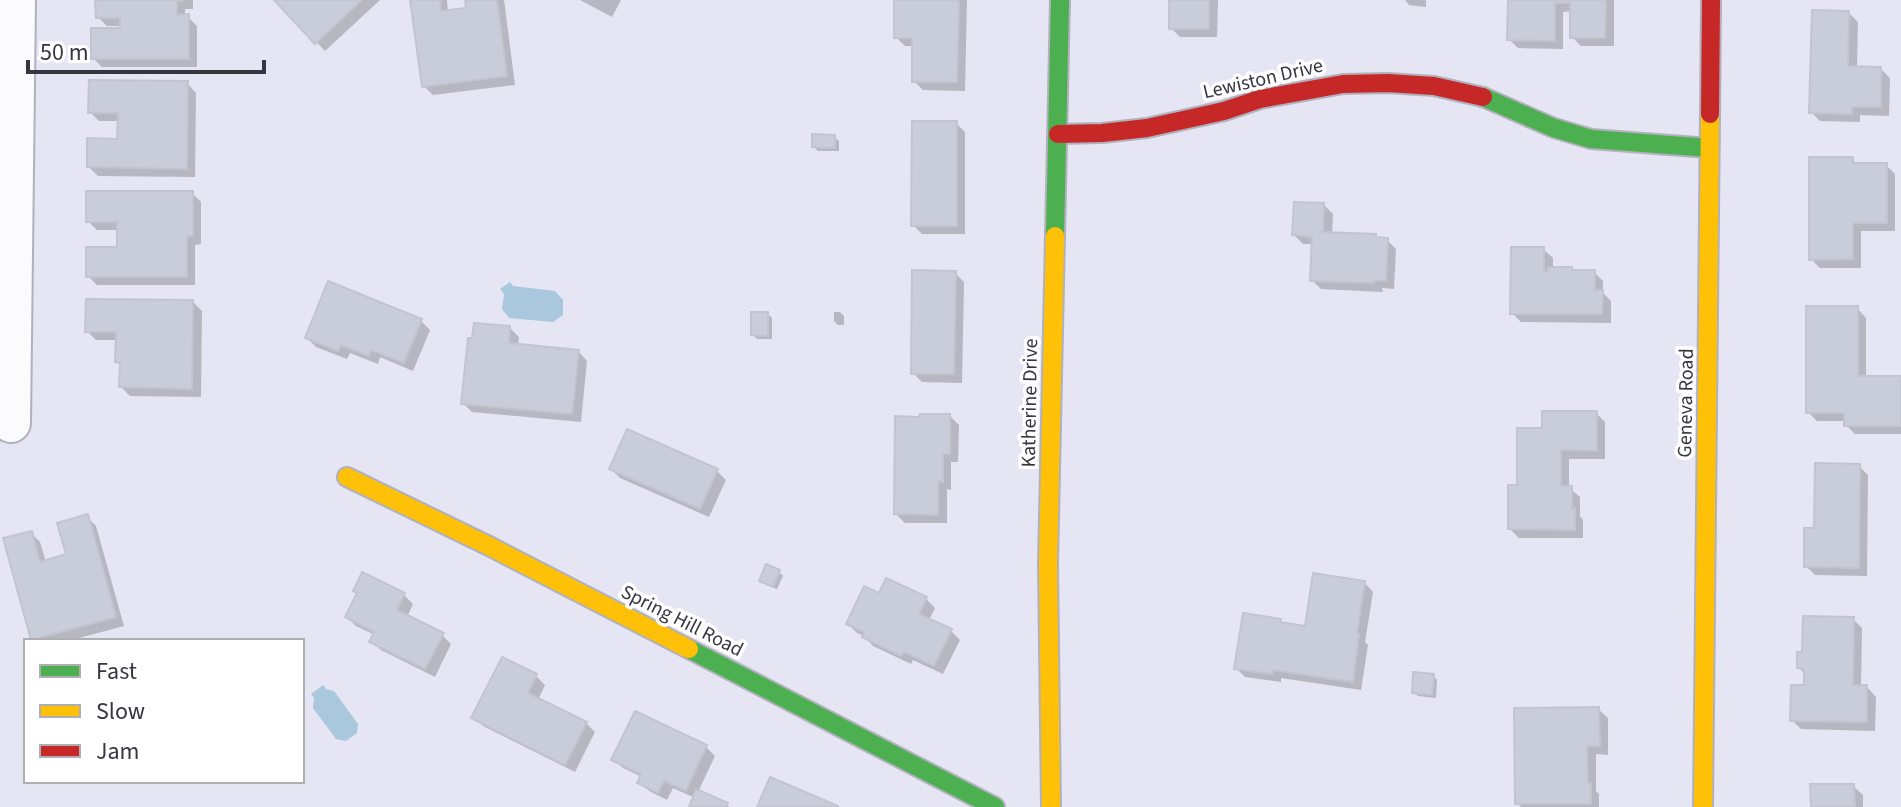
<svg xmlns="http://www.w3.org/2000/svg" width="1901" height="807" font-family="'Source Sans 3',sans-serif">
<rect width="100%" height="100%" fill="#e5e5f3"/>
<path fill="#aac8dd" d="M510 282 513 286 555 291 563 300V315L553 322 509 318 502 309 504 294 500 289Z
M323 685 326 689 334 691 358 724 357 733 346 741 336 739 313 708 314 698 311 694Z"/>
<path fill="#0003" d="M97 0H193V9H185V17H188L197 26V67H102L93 58 122 30V26H107L98 17Z
M276 0H380L325 51Z
M413 0H447L448 12 468 10 467 0H504L515 85 433 95 424 86Z
M580 0H621L612 17Z
M896 0H967L965 91 923 90 914 81V46H905L896 37Z
M1171 0H1218L1217 37H1180L1171 28Z
M1405 0H1426V7L1409 5Z
M1510 0H1614V46H1581L1572 37V11L1563 12V49L1518 48 1509 39Z
M1849 13 1858 22 1857 68 1881 69 1890 78 1889 116 1860 115V122L1820 121 1811 112Z
M187 83 196 93 195 177 98 176 89 167 119 141 120 121H99L90 112Z
M956 123 965 132V234H922L913 225Z
M834 137 839 141V151H818L814 147Z
M1852 159 1858 165H1886L1895 174V231H1861V268H1820L1811 259Z
M192 193 201 202V244L195 245V285H97L88 276 119 248V230H97L88 221Z
M1324 205 1333 214 1332 235 1387 240 1396 249 1394 289 1382 288 1383 292 1321 289 1312 280 1313 244H1303L1294 235Z
M1543 249 1553 258V269L1574 272H1594L1603 281V293L1611 301V323L1521 322 1512 313Z
M955 273 964 282 962 383 922 382 913 373Z
M193 302 202 311 201 397 130 396 121 387 122 366 117 362V340H96L87 331Z
M1857 308 1866 318V378H1901V434H1855L1846 425V421H1817L1808 412Z
M834 312H840L844 316V325H838L834 321Z
M768 314 772 318V339H757L753 335Z
M421 321 430 330 413 371 380 357 378 364 350 353 347 359 316 347 307 338Z
M510 328 519 337 518 346 578 351 587 361 581 422 472 412 463 403Z
M1596 413 1605 422V459H1569V488L1580 497V516L1583 520V538H1519L1510 529 1519 487 1544 430Z
M950 416 959 425 958 462H951V490L947 489V523H905L896 514Z
M1859 466 1868 475 1867 576 1815 575 1806 566Z
M611 469 717 471 726 480 709 517 620 478Z
M87 517 96 526 124 626 68 641H35L33 639 31 533 40 542 46 562 68 556Z
M779 572 783 576 777 589 766 585 762 581Z
M363 575 404 595 413 604 407 617 442 635 451 644 435 677 381 650 372 641 375 635 356 626 347 617 358 594Z
M1364 582 1373 592 1365 642 1368 645 1361 690 1281 678V682L1245 677 1236 668 1280 620 1284 625 1307 629Z
M880 596 926 599 935 608 929 620 951 631 960 640 943 674 913 660 911 664 873 646 864 636 857 633 848 624Z
M1853 619 1862 628 1861 687H1867L1876 697 1875 731 1801 729 1792 720 1806 687V675L1799 668Z
M536 676 545 685 538 700 586 723 595 732 575 772 483 726 474 717Z
M1433 676 1437 680 1436 698 1418 696 1414 692Z
M1598 709 1608 718V755L1596 754V791L1599 794V807H1521L1517 803Z
M706 747 715 756 698 792 730 807H691L695 798 673 788 667 800 649 791 640 782 642 777 623 768 614 759Z
M1853 786 1863 795V807H1813Z"/>
<path fill="#c9cdda" stroke="#c2c5d0" stroke-width="2" d="M95 0H185L177 1V15L189 14V59H91V28H120V18H96Z
M274 0H362L315 44Z
M410 0H440L441 11 466 8 465 0H497L507 76 422 87Z
M894 0H959L957 82H912V38H894Z
M1169 0H1209V29H1169Z
M1508 0H1606L1605 38H1570V3H1555V41L1507 40Z
M1812 10 1849 11 1848 66 1881 67V107H1852V114L1809 113Z
M89 80 188 81 187 169 87 167V138L117 139 118 113H88Z
M912 121H957V226H911Z
M812 134 835 135V148L812 147Z
M1809 157H1853V163H1887V223H1853V259L1809 260Z
M86 191H193V236H187V277H86V247H117V222H86Z
M1294 202 1324 203 1323 232 1376 234V237L1388 238 1386 281 1374 280V283L1310 281 1312 237 1292 235Z
M1511 247H1544V271L1548 272V267H1572V270H1595V290H1603L1602 314H1510Z
M912 270 956 271 954 374H911Z
M328 281 422 319 404 363 371 350 369 356 341 345 338 351 305 338Z
M86 299 193 300 192 389 119 387 120 363 115 362 116 332H85Z
M1806 306H1858V376H1901V426H1844V413H1806Z
M751 312H768V336L751 335Z
M474 323 510 326 509 343 579 350 572 414 461 404 468 338H472Z
M1542 411H1597V451L1561 450V486H1572V509L1575 508V530L1508 529V485H1517V428H1542Z
M920 414H950V454H943V482L938 481V515L894 514 895 416 919 417Z
M627 429 718 469 700 509 609 469Z
M1815 463 1860 464 1859 568 1804 567V528H1814Z
M88 514 116 617 31 640 3 538 32 531 40 562 66 554 57 523Z
M766 564 780 570 773 587 759 581Z
M362 572 405 593 397 610 444 633 425 669 369 642 374 632 345 617 357 593 353 591Z
M1313 573 1365 581 1357 633 1359 634 1353 682 1273 670 1272 674 1234 669 1243 613 1281 619 1280 622 1305 626Z
M886 578 927 597 919 614 952 629 934 666 904 652 901 656 862 637 864 632 846 624 864 586 879 593Z
M1803 616 1854 617 1853 685H1867V722L1790 721 1791 685H1804V669L1797 668V652H1802Z
M502 657 537 674 528 693 587 722 565 765 471 718Z
M1413 672 1434 674 1432 695 1412 693Z
M1599 707 1600 746H1587L1588 783H1591V804H1515L1514 708Z
M635 711 707 745 686 791 664 781 658 793 637 783 641 774 611 760Z
M770 777 838 806V807H757Z
M1810 784H1854L1855 807H1811Z
M696 789 728 803 726 807H689Z"/>
<g fill="none" stroke-linecap="round" stroke-linejoin="round">
<g stroke="#b1b1bd" stroke-width="42">
<path id="street" d="M11 423 16 0"/>
</g>
<g stroke="#b1b1bd" stroke-width="22">
<path id="fast" d="M1483 97 1554 128 1591 139 1709 148
M1055 236 1060 0
M689 649 995 807"/>
</g>
<g stroke="#b1b1bd" stroke-width="22">
<path id="slow" d="M347 477 489 546 689 649
M1051 807 1048 564 1055 236
M1703 807 1710 114"/>
</g>
<g stroke="#b1b1bd" stroke-width="22">
<path id="jam" d="M1710 114 1711 0
M1058 134 1102 133 1147 128 1224 111 1260 99 1343 84 1388 83 1434 86 1483 97"/>
</g>
<use href="#street" stroke="#fbfbfd" stroke-width="38"/>
<use href="#fast" stroke="#4caf50" stroke-width="18"/>
<use href="#slow" stroke="#ffc107" stroke-width="18"/>
<use href="#jam" stroke="#c62828" stroke-width="18"/>
</g>
<g text-anchor="middle" dominant-baseline="central" stroke-width="7" stroke-linejoin="round" paint-order="stroke">
<g font-size="20" fill="#373640" stroke="#fff">
<text transform="translate(1263 79) rotate(-13)">Lewiston Drive</text>
<text transform="translate(1030 403) rotate(-89)">Katherine Drive</text>
<text transform="translate(1686 403) rotate(-89)">Geneva Road</text>
<text transform="translate(682 621) rotate(27)">Spring Hill Road</text>
</g>
</g>
<rect x="24" y="639" width="280" height="144" fill="#ffffff" stroke="#afafb3" stroke-width="2"/>
<rect x="40" y="665" width="40" height="12" fill="#4caf50" stroke="#afafb3" stroke-width="2"/>
<text x="96" y="679" font-size="24" fill="#373640">Fast</text>
<rect x="40" y="705" width="40" height="12" fill="#ffc107" stroke="#afafb3" stroke-width="2"/>
<text x="96" y="719" font-size="24" fill="#373640">Slow</text>
<rect x="40" y="745" width="40" height="12" fill="#c62828" stroke="#afafb3" stroke-width="2"/>
<text x="96" y="759" font-size="24" fill="#373640">Jam</text>
<path d="M28 60v12h236v-12" fill="none" stroke="#373640" stroke-width="4"/>
<text x="40" y="60" font-size="24" fill="#373640" stroke="#ffffff" stroke-width="6" paint-order="stroke">50 m</text>
</svg>
